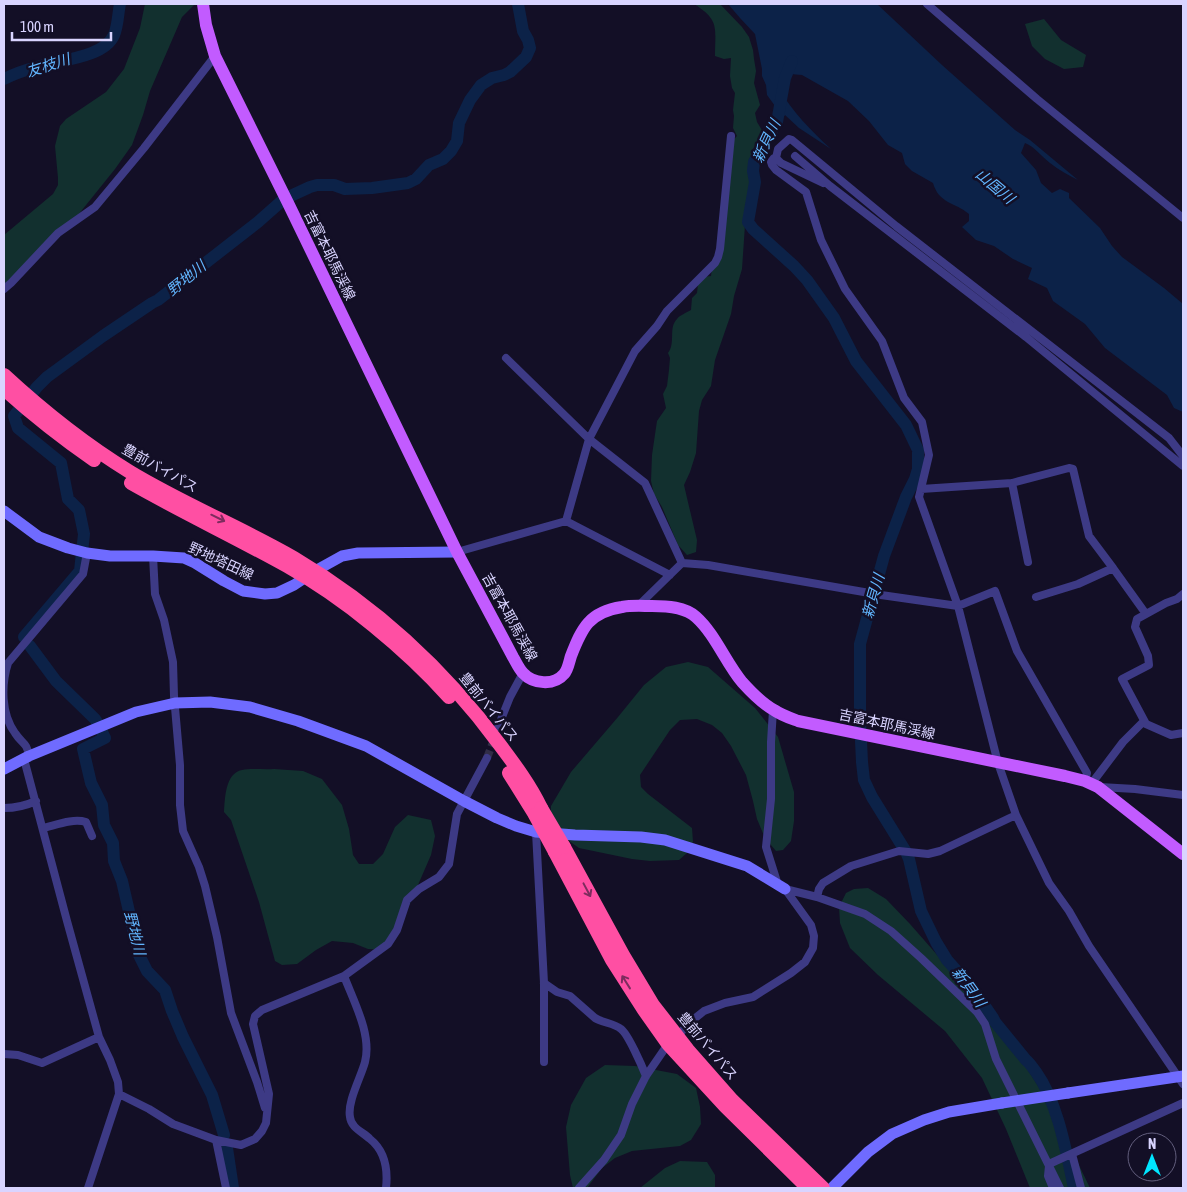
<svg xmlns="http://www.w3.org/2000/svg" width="1187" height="1192" font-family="'Asap Condensed','Noto Sans JP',sans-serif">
<rect width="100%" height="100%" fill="#130f26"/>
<path fill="#12302f" d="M145 4H195L182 17 150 91 143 115 132 145 115 169 78 215 4 286V235L53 194 58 185V178L55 146 60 126 66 119 106 92 124 69 140 28Z
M694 4H720L742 27 749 37 753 50 754 59 756 71 754 83 760 105 755 113 757 122 765 135V145L760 152 754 155 751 164 752 180 745 225 742 269 734 296 731 314 715 360 711 386 702 400 699 411 696 453 690 472 684 485 687 498 697 540 696 552 687 555 678 545 662 507 654 494 651 481 652 455 657 421 666 408 663 394 667 386 669 370 670 358 668 353C676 343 668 328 677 319 680 315 686 313 691 310L692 298 697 293 698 284 703 277 711 276 712 268 717 255 728 166C735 154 731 151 734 139L737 136 733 128 734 116 733 110 735 93 732 88 730 76 731 58 724 59 715 56C715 28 720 20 694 4Z
M1044 19 1061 40 1086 55 1083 67 1064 69 1045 59 1032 46 1025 24Z
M688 662 708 667 755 708 778 737 794 792V821L791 841 783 850 776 851 765 838 757 819 753 801 746 775 731 746 722 733 712 725 697 719 680 720 670 730 640 775 641 787 648 794 692 828 693 842 687 853 679 860 650 861 632 859 579 848 551 828V806L571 772 618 717 644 685 666 667Z
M274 769 303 771 322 779 342 805 349 829 353 855 359 864H373L383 854 395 827 408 815 431 820 435 836 431 855 398 931 384 950 368 949 353 943 332 941 316 950 297 964 282 965 275 961 259 902 231 820 224 812C225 799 225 773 242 770 252 768 264 770 274 769Z
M868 888 886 899 910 924 1003 1030 1050 1105 1090 1188H1030L1006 1129 982 1078 945 1031 878 975 850 948 840 923 839 907 846 893 854 889Z
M605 1065 635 1066 677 1074 696 1088 700 1107 701 1124 691 1140 680 1146 632 1151 615 1158 602 1168 587 1188H573L570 1175 566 1127 571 1105 586 1078Z
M680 1161 707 1162 715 1175V1188H640L665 1168Z"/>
<path fill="#0c2248" d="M728 4H877L942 65 1015 130 1030 140 1078 180C1068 175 1059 170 1050 163 1041 156 1035 147 1025 143L1021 153 1036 170 1041 183 1052 193 1060 189 1069 193V198L1100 228 1112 246 1122 257 1164 288 1183 304V412L1174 408 1167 395 1105 348 1085 324 1053 301 1047 288 1028 279 1032 268 1013 259 994 246 976 240 962 227 969 221V214C955 202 939 204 933 183L912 171 905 164 902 153 888 145 869 121 848 101 802 75 790 74 782 78 788 93 779 89C792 111 812 132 831 149L799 128 785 115 776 129 772 127 778 110 767 95 766 85 762 76V69L755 34 740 18Z"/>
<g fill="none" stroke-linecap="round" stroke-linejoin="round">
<path stroke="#0c2248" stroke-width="12" d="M792 61 785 78 777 122 754 162 753 171 755 182 748 222 753 229 794 266 807 280 834 318 856 361 906 425 918 450V469L915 479 906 497 884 556 860 644V720L862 762 864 780 872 797 906 852 909 859 921 911 936 942 947 960 973 989 993 1018 995 1022 1026 1060C1030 1063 1032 1067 1036 1072 1058 1103 1066 1151 1074 1188
M4 79C14 74 25 70 37 67 58 60 104 58 114 35 118 26 118 13 120 4
M24 637 80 571 84 534 79 510 68 499 61 463 18 428 14 416 37 387 47 377 103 336 152 303 158 300 258 222 284 199 310 187 317 185H334L345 189 372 188 408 183 416 179 429 165 443 159 451 151 457 141 459 123 470 100 481 85 492 78 504 75 510 72 526 57 530 48 528 40 523 31 518 4
M30 646 56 681 95 719 97 722
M102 732 105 738 83 749 91 783 102 805 104 825 113 843 114 861 122 881 139 955 147 971 165 990 172 1011 183 1037 212 1095 224 1135
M227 1148 233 1188"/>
<path stroke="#312d47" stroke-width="8" stroke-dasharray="8 4" stroke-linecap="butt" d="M487 758 495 737"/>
<path stroke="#3d3a85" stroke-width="8" d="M927 4 1037 99 1183 218
M795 156 830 186 1026 337 1183 466
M776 158 781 163 823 183
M4 289 11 283 58 233 95 207 144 148 215 56
M506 358 589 439 645 483 682 563
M1183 456 1169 438 896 226 792 140 789 139 778 149 776 158H774L771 162 772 165 776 170 806 192 821 240 845 289 882 341 904 398 922 422 929 455 919 497 958 606 998 763 1016 815 1049 883 1069 911 1089 946 1183 1084
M1012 483 1028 562
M921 489 1012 483 1069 468 1073 469 1089 536 1113 568
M566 521 589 439 635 351 657 326 667 311 715 263 718 257 720 249 731 136
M457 552 566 521 670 575
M153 556 155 594 164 620 173 662 174 696 180 765V805L183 831 199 867 205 886 217 937 231 1013 257 1082 265 1108
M1183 594 1177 599 1166 603 1137 619 1135 627 1148 656 1149 665 1122 679 1146 724 1171 735 1183 733
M1036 597 1078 584 1113 568 1146 614
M638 606 682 563 708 565 881 595 958 606 995 591 1017 651 1087 773 1085 781
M773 710 771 742V799L766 847 778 885
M498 727 510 697 523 673
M29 756C27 742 22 744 15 733 1 714 1 685 8 663L83 574 87 553
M24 759 67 921 99 1037 110 1060 118 1082 119 1094 88 1188
M1092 783 1123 742 1144 721
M1100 787 1135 789 1183 795
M4 808C15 808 25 806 36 801
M43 828C56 825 73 818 86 822L92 836
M536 832 544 983V1062
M785 889 817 897 865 914 891 931 921 958 977 1012 985 1024 996 1059 1060 1188
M817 897 819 889 823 883 851 866 899 851 928 854 940 851 1016 815
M344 976C354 1002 372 1035 365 1062 361 1077 347 1102 350 1117 351 1128 363 1132 370 1139 385 1151 388 1170 386 1188
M544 983 557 992 570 996 595 1018C603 1023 614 1023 621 1029 628 1034 642 1066 646 1076
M4 1054 18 1055 42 1063 99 1037
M119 1094 149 1109 173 1124 216 1140 241 1145 255 1139 262 1131 266 1123 269 1094 253 1024 255 1016 262 1010 344 976 388 944 397 930 407 900 419 889 439 877 449 864 457 814 487 758
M216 1140 226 1188
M1072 1154 1081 1188
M1049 1164 1183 1103
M1049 1166 1048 1176 1053 1188
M579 1188 604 1160 621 1135 632 1104 646 1076 668 1044 677 1037 689 1023 704 1011 725 1003 753 997 791 973 805 962 813 948 814 936 811 925 785 889"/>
<path stroke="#6f6bff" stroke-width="11" d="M4 511 39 537 68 548 87 553 110 556H153L184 558 195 563 224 581 243 591 265 594 277 593 294 585 315 571 342 556 358 553 457 552
M4 769 29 756 136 712 175 703 210 702 250 707 298 721 366 746 464 801 497 818 516 826 536 832 575 835 641 837 665 840 747 866 785 889
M1068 1093 1183 1076
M832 1188 868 1152 892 1134 924 1120 949 1112 1002 1103"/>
<path stroke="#c25bff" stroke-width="12" d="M203 4 206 25 215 56 288 203 457 552 513 657C516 662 519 669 523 673 533 684 554 686 564 674 568 670 569 662 571 656 582 628 589 612 622 607 632 605 643 606 652 606 667 606 685 607 696 617 715 634 726 663 742 682 751 692 763 704 774 710 781 715 790 718 798 721L1065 776 1085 781 1098 787 1183 854"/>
<path stroke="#ff4fa3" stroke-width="14" d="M4 375C43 411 84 444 130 472 183 504 240 527 294 558 375 606 444 669 500 745 515 765 530 785 541 808
M4 389C33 415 62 438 94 460
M131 483C182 512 235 537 287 566 344 598 406 649 449 697
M509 773 534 813
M564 847 623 955 653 1005 688 1050 732 1100 823 1188
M555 852 612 960 644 1010 668 1044 725 1106 808 1188"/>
<path stroke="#6f6bff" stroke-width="11" d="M1002 1103 1068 1093"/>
<path stroke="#ff4fa3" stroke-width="14" d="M541 808 564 847
M535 815 555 852"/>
</g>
<defs><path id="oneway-shaft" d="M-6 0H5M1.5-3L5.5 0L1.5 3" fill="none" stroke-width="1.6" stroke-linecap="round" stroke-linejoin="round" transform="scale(1.25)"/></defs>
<g stroke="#7d2c5e">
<use href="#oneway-shaft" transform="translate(218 518) rotate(26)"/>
<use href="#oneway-shaft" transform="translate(587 890) rotate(62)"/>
<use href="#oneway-shaft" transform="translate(626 982) rotate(-122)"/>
</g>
<g text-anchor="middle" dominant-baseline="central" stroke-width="5" stroke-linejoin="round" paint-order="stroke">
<g font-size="14" fill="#d9d4ff" stroke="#130f26">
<text transform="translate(330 255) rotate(64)">吉富本耶馬渓線</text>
<text transform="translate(160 468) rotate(29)">豊前バイパス</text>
<text transform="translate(221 561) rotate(25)">野地塔田線</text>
<text transform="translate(510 617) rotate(61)">吉富本耶馬渓線</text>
<text transform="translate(489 707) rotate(51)">豊前バイパス</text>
<text transform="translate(887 724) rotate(12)">吉富本耶馬渓線</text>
<text transform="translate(708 1046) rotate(50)">豊前バイパス</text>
</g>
<g font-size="15" font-style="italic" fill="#62b6ff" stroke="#130f26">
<text transform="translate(48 65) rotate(-18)">友枝川</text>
<text transform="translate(766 141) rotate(-65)">新貝川</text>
<text transform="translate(995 186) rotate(40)">山国川</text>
<text transform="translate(186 278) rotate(-39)">野地川</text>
<text transform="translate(873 596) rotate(-74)">新貝川</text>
<text transform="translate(135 933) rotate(76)">野地川</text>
<text transform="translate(969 987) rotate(54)">新貝川</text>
</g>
</g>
<rect width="1187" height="1192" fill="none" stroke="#d9d4ff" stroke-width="10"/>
<g transform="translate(1152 1157)"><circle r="24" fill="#130f26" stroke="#625e7d"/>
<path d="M0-4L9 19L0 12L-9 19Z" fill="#00e5ff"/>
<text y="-8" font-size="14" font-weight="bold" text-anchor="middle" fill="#d9d4ff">N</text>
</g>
<path d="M12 32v8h99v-8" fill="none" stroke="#d9d4ff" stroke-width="2.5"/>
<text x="20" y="32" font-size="15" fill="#d9d4ff" stroke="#130f26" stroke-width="4" paint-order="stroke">100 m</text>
</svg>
